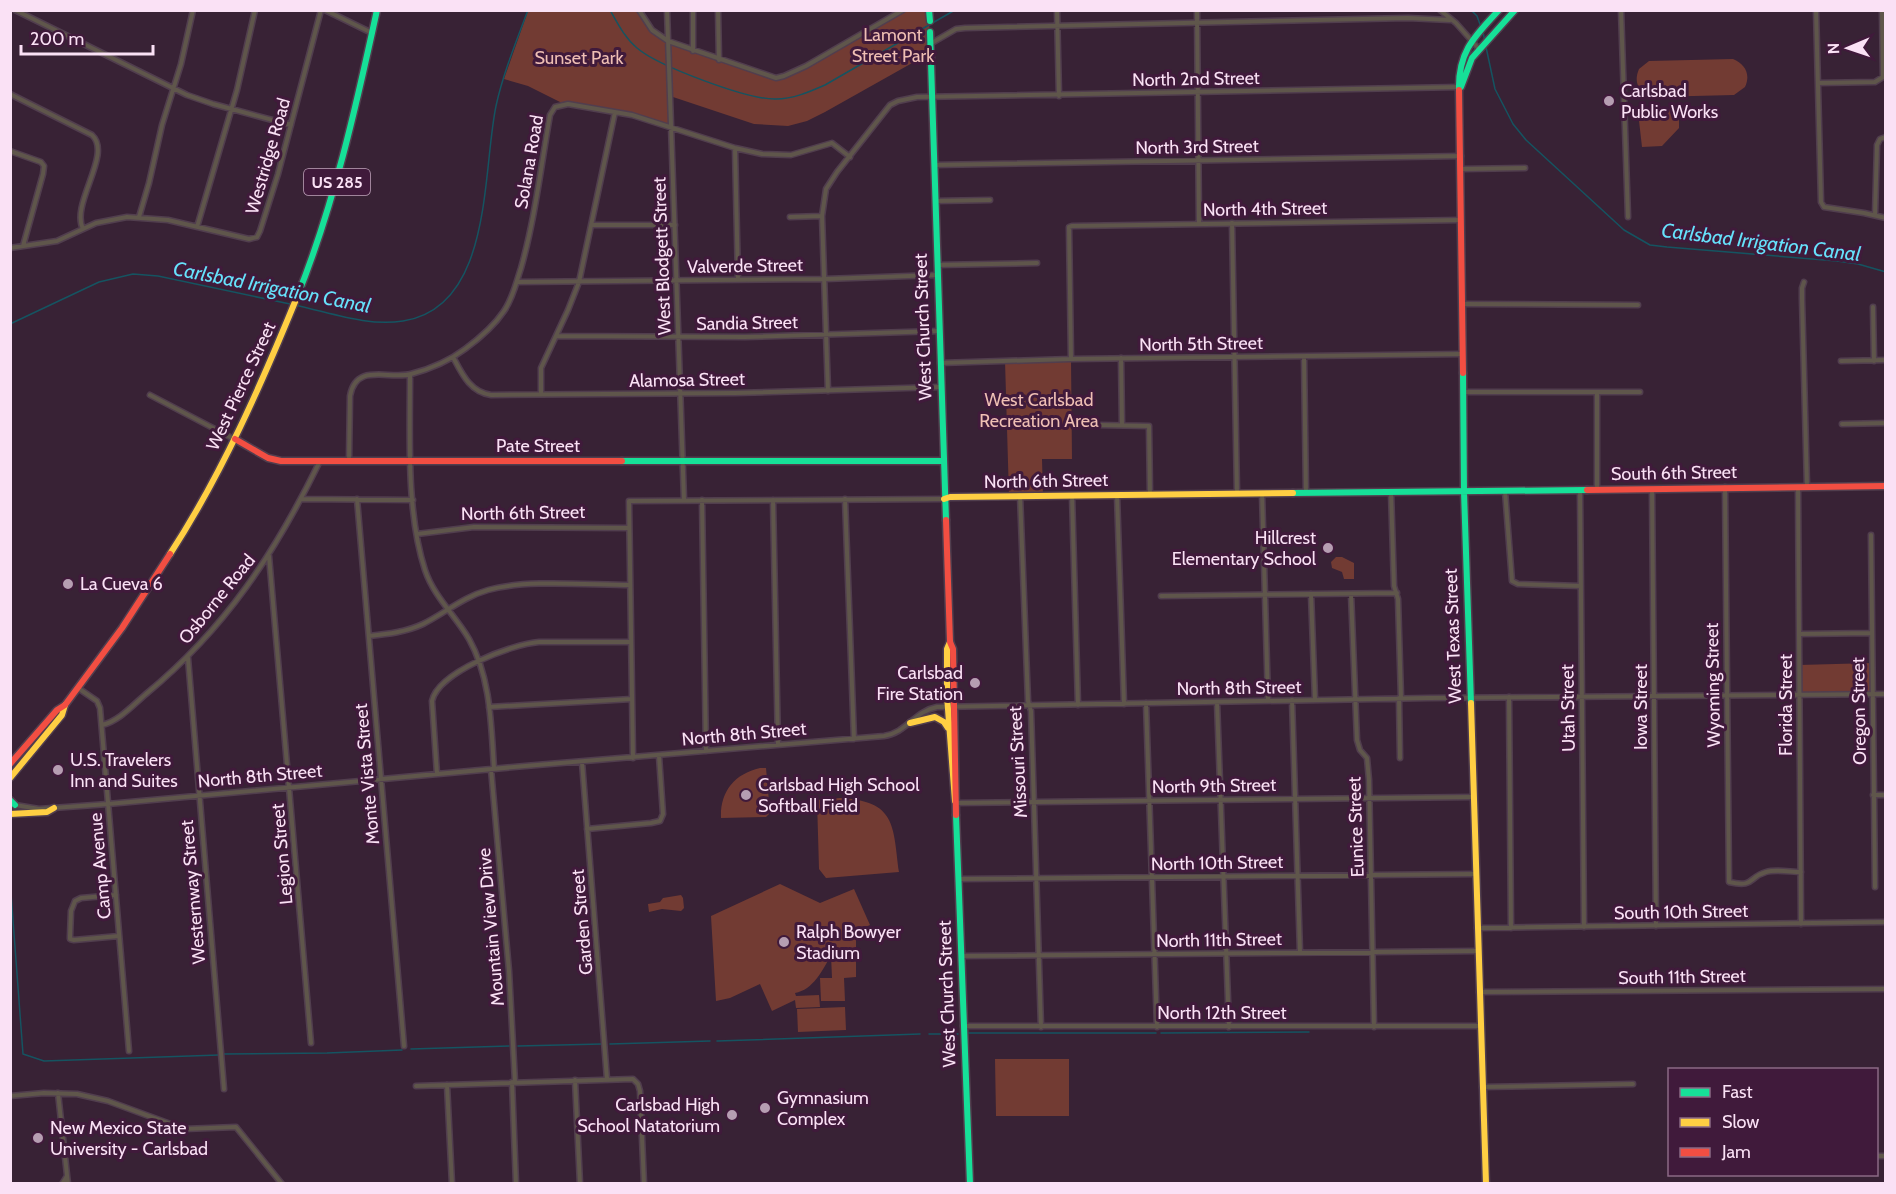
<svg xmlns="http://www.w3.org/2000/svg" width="1896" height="1194" font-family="Cabin,sans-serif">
<rect width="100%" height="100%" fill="#382235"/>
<path fill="#723b33" d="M528 11H639L648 26 668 41 771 78 784 76 903 11H929L930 53 825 112 807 121 788 126 754 124 670 96 671 127 639 117 564 104 528 86 504 79Z
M1733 59C1745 64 1751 74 1745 87L1734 95 1653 97C1639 93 1633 83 1639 69L1649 61Z
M1643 107 1679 109V128L1662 146 1642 147 1638 112Z
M1071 359 1072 459H1042L1043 496H1009L1005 361Z
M1336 557H1342L1354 563V579H1344L1342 572 1332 568 1331 562Z
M1872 663V695L1800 694 1799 665Z
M760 768H766L770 813 766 817 721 818C720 792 734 774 760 768Z
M840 798C896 801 893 825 899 872L826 878 819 869 817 800Z
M780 884 820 903 854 889 870 925 856 931V977L844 978 845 1001H821L820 978H832L831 955C823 970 813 990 795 993L796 996 819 995 820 1007 796 1008 795 1000 772 1011 760 984 730 998 716 1001 711 916Z
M681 895 683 898 684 908 681 911 662 909 649 912 648 904 660 902 663 898Z
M845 1007 846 1030 798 1032 797 1009Z
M995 1059H1069V1116H996Z"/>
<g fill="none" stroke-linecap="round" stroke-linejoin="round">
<path stroke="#155461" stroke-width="1.5" d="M610 10C618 24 625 38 637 48 658 66 748 100 776 99 793 99 809 92 825 85L955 10
M1471 10 1477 16 1481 27
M1483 32 1485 42
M1486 47 1495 89 1513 124 1526 140 1624 230 1650 245 1667 247 1837 261 1858 264 1886 272
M294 305C329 312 367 327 403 321 493 307 482 173 496 106 503 74 516 42 528 10
M10 324 99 282 133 274 158 276 290 304
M10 880 23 1054 44 1061 219 1055
M968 1033H1156
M1161 1033 1309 1032
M929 1034H958
M717 1041 920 1034
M610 1044 710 1041
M518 1046 602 1044
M411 1049 509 1046
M223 1054 327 1053 402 1050"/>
<g stroke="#513e4e" stroke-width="7">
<path id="street" d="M15 10 187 95 213 104 291 125
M325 10 372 33
M639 10 652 30 668 41 776 78 784 76 806 66 903 10
M667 10 684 500
M693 10V51
M718 10 719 60
M1057 10 1059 96
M1197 10 1199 224
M1440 10 1456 23 1479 49
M1621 10 1628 217
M1816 10 1821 202 1824 207 1864 213 1886 218
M930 44 956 29 965 28 1408 18 1450 20
M1818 83 1875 82 1883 77 1882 10
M10 94 92 135C113 154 70 204 83 229
M735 148 738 279
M10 151 41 162 44 166 43 174 23 246
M934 165 1461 156
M1462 169 1525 168
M935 201 990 200
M1875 215 1877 145 1880 139 1886 137
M139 217 149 183 162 125 181 64 193 10
M790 217 822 216
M1232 223 1237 493
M592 225H675
M197 227 237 90 255 10
M10 248 57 241 96 223 127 217 168 220 249 239 257 237 260 231 278 174 321 10
M937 265 1037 263
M517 282 825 279 937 275
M1804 282 1802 288V299L1807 486
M1462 304 1638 305
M1873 307 1874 361
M556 336 745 337 939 331
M453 357C462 374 470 392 491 395L735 393 940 387
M1304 357 1306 493
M1121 358 1122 425
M1071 359 1069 227 1072 226 1461 220
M1841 361 1886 360
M940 363 1071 359 1462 354
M410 375C410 435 406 512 425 570 434 597 455 615 469 639 491 678 491 725 494 768
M828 391 822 216 826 189 837 172 890 105 898 101 917 97 1460 87
M1463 392H1640
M1597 392V489
M541 394V368L568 310 579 282 615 112
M150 395 234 439
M1842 424 1886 423
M1099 425 1149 426 1150 495
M349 460 350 396C356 362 389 380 411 374 430 369 449 361 465 349 480 338 494 326 504 311 513 298 516 283 521 268 535 219 541 166 550 115L555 107 568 104 632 115 735 148 762 154 791 155 832 143 850 157
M1725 487 1729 882C1755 888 1748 877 1766 872 1776 869 1791 872 1801 872
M1798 487 1801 924
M1652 489 1656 926
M1580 490 1584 927
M1505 491 1512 581 1518 584 1581 586
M1391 492 1394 586 1398 599 1401 698
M1262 493 1268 700
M1020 495 1028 701 1031 711 1041 1027
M1072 495 1078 705
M1117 495 1124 704
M301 499 413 500
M357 499 404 1046
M845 499 854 739
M702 500 706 751
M773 500 778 745
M417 534 474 527 629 528
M1871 535 1875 887
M269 556 311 1043
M1311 594 1315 699
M1351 594 1357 740 1360 750 1367 758 1369 780 1374 1027
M1161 596 1397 593
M1799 634 1872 633
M369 636C388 634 406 632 423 624 445 613 463 597 488 590 526 579 589 585 630 585
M188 658 224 1089
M78 688 97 701 100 708 129 1051
M1509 697 1511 928
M1399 698 1400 758
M1292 700 1300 952
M1217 702 1229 1027
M1146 703 1157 1027
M489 707 632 699
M102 725C119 721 133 705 146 694 226 628 275 553 320 461
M633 758 629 501 944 499
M582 762 607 1079
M491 769 509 971 515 1082
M437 774 432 701C438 672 512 644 539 642H631
M1873 795H1886
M956 803 1473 797
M15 805 39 809 108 804 525 766 884 736C906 733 915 711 937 707L1428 698 1886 694
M587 829 651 823 660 821 663 814 659 756
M959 879 1475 874
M116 895 81 898 75 901 71 911 70 936V939L74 940 119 936
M1477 928 1886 922
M961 956 1477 951
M1479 992 1886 989
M963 1026H1480
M575 1080 580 1184
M512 1082 516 1184
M447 1085 452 1184
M416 1086 633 1079 638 1084 640 1091 644 1184
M1482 1087 1633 1084
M58 1093 68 1184
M10 1096 44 1093 77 1094 108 1101 184 1129 236 1127 282 1184
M1876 1156H1886
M62 1184 67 1176"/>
</g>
<g stroke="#513e4e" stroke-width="9">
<path id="fast" d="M929 10 930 21
M930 32 946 520
M1461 87 1472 58 1515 10
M1459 90C1458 51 1475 36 1499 10
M297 297C334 205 356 107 377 10
M1463 373 1464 492 1471 703
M622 461H942
M1293 493 1587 490
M10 800 15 805
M956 815 970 1184"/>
</g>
<g stroke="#513e4e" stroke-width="9">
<path id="slow" d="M944 499 950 497 1293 493
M170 554C222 474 261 385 297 297
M950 642 947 649V696L955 801
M1471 703 1486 1184
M910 723 935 717 944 722 948 728
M10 778 62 715 65 705
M10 814 47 812 54 808"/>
</g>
<g stroke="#513e4e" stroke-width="9">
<path id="jam" d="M1459 90 1463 373
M235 439 268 458 281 461H622
M1587 490 1886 486
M946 520 950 642 953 649 956 815
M10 764 57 710 65 705 122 628 170 554"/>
</g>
<use href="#street" stroke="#5f564b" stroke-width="4"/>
<use href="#fast" stroke="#16e098" stroke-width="6"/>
<use href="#slow" stroke="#ffcf43" stroke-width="6"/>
<use href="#jam" stroke="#f24e42" stroke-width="6"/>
</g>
<g fill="#b69eb2" stroke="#401a3b" stroke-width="2">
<circle cx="1609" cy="101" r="6"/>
<circle cx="1328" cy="548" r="6"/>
<circle cx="68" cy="584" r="6"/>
<circle cx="975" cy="683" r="6"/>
<circle cx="58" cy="770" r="6"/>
<circle cx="746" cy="795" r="6"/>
<circle cx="784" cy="942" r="6"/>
<circle cx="765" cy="1108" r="6"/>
<circle cx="732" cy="1115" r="6"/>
<circle cx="38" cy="1138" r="6"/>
</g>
<g text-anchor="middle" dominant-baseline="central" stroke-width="6" stroke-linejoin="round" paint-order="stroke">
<rect fill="#401a3b" stroke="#c2a5bd" stroke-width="1.5" x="304" y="169" width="66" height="26" rx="4.5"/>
<g font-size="16" font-weight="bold" fill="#fae1f5">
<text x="337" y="182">US 285</text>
</g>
<g font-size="18" fill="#efbfb4" stroke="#401a3b">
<text x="893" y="35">Lamont<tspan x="893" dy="21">Street Park</tspan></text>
<text x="579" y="58">Sunset Park</text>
<text x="1039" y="400">West Carlsbad<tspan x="1039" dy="21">Recreation Area</tspan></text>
</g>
<g font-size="18" fill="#fae1f5" stroke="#401a3b">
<text transform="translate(1196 79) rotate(-1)">North 2nd Street</text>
<text transform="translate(1197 147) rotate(-1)">North 3rd Street</text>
<text transform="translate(268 156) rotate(-74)">Westridge Road</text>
<text transform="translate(529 162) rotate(-80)">Solana Road</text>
<text transform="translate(1265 209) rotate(-1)">North 4th Street</text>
<text transform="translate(662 256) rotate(-92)">West Blodgett Street</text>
<text transform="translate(745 266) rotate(-1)">Valverde Street</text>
<text transform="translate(747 323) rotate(-1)">Sandia Street</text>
<text transform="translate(923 327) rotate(-92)">West Church Street</text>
<text transform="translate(1201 344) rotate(-1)">North 5th Street</text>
<text transform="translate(687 380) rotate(-1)">Alamosa Street</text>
<text transform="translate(241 386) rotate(-65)">West Pierce Street</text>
<text x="538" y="446">Pate Street</text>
<text transform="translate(1674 473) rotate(-1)">South 6th Street</text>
<text transform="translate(1046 481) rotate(-1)">North 6th Street</text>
<text transform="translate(523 513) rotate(-1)">North 6th Street</text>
<text transform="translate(217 599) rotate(-51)">Osborne Road</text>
<text transform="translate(1453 636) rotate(-92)">West Texas Street</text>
<text transform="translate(1713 685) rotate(-91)">Wyoming Street</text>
<text transform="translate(1239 688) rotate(-1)">North 8th Street</text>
<text transform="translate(1786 705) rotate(-90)">Florida Street</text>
<text transform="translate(1641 707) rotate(-90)">Iowa Street</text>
<text transform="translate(1568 708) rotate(-91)">Utah Street</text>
<text transform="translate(1859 711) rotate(-91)">Oregon Street</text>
<text transform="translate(744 734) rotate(-5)">North 8th Street</text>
<text transform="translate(1018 762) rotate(-93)">Missouri Street</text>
<text transform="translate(367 774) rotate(-95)">Monte Vista Street</text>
<text transform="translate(260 776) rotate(-5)">North 8th Street</text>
<text transform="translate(1214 786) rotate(-1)">North 9th Street</text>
<text transform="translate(1356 827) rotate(-92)">Eunice Street</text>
<text transform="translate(282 854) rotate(-95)">Legion Street</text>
<text transform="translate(1217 863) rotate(-1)">North 10th Street</text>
<text transform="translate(100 866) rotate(-95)">Camp Avenue</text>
<text transform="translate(193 892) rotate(-95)">Westernway Street</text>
<text transform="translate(1681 912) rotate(-1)">South 10th Street</text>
<text transform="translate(582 922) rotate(-95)">Garden Street</text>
<text transform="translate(491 927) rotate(-95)">Mountain View Drive</text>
<text transform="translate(1219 940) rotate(-1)">North 11th Street</text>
<text transform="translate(1682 977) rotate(-1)">South 11th Street</text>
<text transform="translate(947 994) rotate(-92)">West Church Street</text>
<text x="1222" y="1013">North 12th Street</text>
</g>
<g font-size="18" fill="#fae1f5" stroke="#401a3b" text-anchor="start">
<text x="1621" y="91">Carlsbad<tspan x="1621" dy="21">Public Works</tspan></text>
<text x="1316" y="538" text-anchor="end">Hillcrest<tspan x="1316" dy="21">Elementary School</tspan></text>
<text x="80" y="584">La Cueva 6</text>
<text x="963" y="673" text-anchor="end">Carlsbad<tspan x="963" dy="21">Fire Station</tspan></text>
<text x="70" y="760">U.S. Travelers<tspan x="70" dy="21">Inn and Suites</tspan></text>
<text x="758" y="785">Carlsbad High School<tspan x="758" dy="21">Softball Field</tspan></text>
<text x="796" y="932">Ralph Bowyer<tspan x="796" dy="21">Stadium</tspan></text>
<text x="777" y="1098">Gymnasium<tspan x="777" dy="21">Complex</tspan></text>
<text x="720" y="1105" text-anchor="end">Carlsbad High<tspan x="720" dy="21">School Natatorium</tspan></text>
<text x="50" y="1128">New Mexico State<tspan x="50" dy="21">University - Carlsbad</tspan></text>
</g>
<g font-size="20" font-style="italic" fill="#66e2fb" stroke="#401a3b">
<text transform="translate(1761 242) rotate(7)">Carlsbad Irrigation Canal</text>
<text transform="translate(272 287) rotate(11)">Carlsbad Irrigation Canal</text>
</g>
</g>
<rect width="1896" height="1194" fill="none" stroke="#fae1f5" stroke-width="24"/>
<rect x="1668" y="1068" width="210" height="108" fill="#401a3b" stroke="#8a6a85" stroke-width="1.5"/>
<rect x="1680" y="1088" width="30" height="9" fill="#16e098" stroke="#8a6a85" stroke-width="1.5"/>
<text x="1722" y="1098" font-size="18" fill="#fae1f5">Fast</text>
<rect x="1680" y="1118" width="30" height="9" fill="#ffcf43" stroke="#8a6a85" stroke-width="1.5"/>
<text x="1722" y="1128" font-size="18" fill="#fae1f5">Slow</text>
<rect x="1680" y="1148" width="30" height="9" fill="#f24e42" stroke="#8a6a85" stroke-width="1.5"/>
<text x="1722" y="1158" font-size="18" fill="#fae1f5">Jam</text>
<g transform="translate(1848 48) rotate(268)" stroke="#401a3b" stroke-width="4.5" paint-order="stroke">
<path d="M0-4.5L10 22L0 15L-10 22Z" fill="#fae1f5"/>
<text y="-9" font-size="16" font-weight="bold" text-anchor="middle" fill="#fae1f5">N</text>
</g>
<path d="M21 45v9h132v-9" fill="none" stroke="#fae1f5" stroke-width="3"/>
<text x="30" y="45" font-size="18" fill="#fae1f5" stroke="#401a3b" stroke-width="4.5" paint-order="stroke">200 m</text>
</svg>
